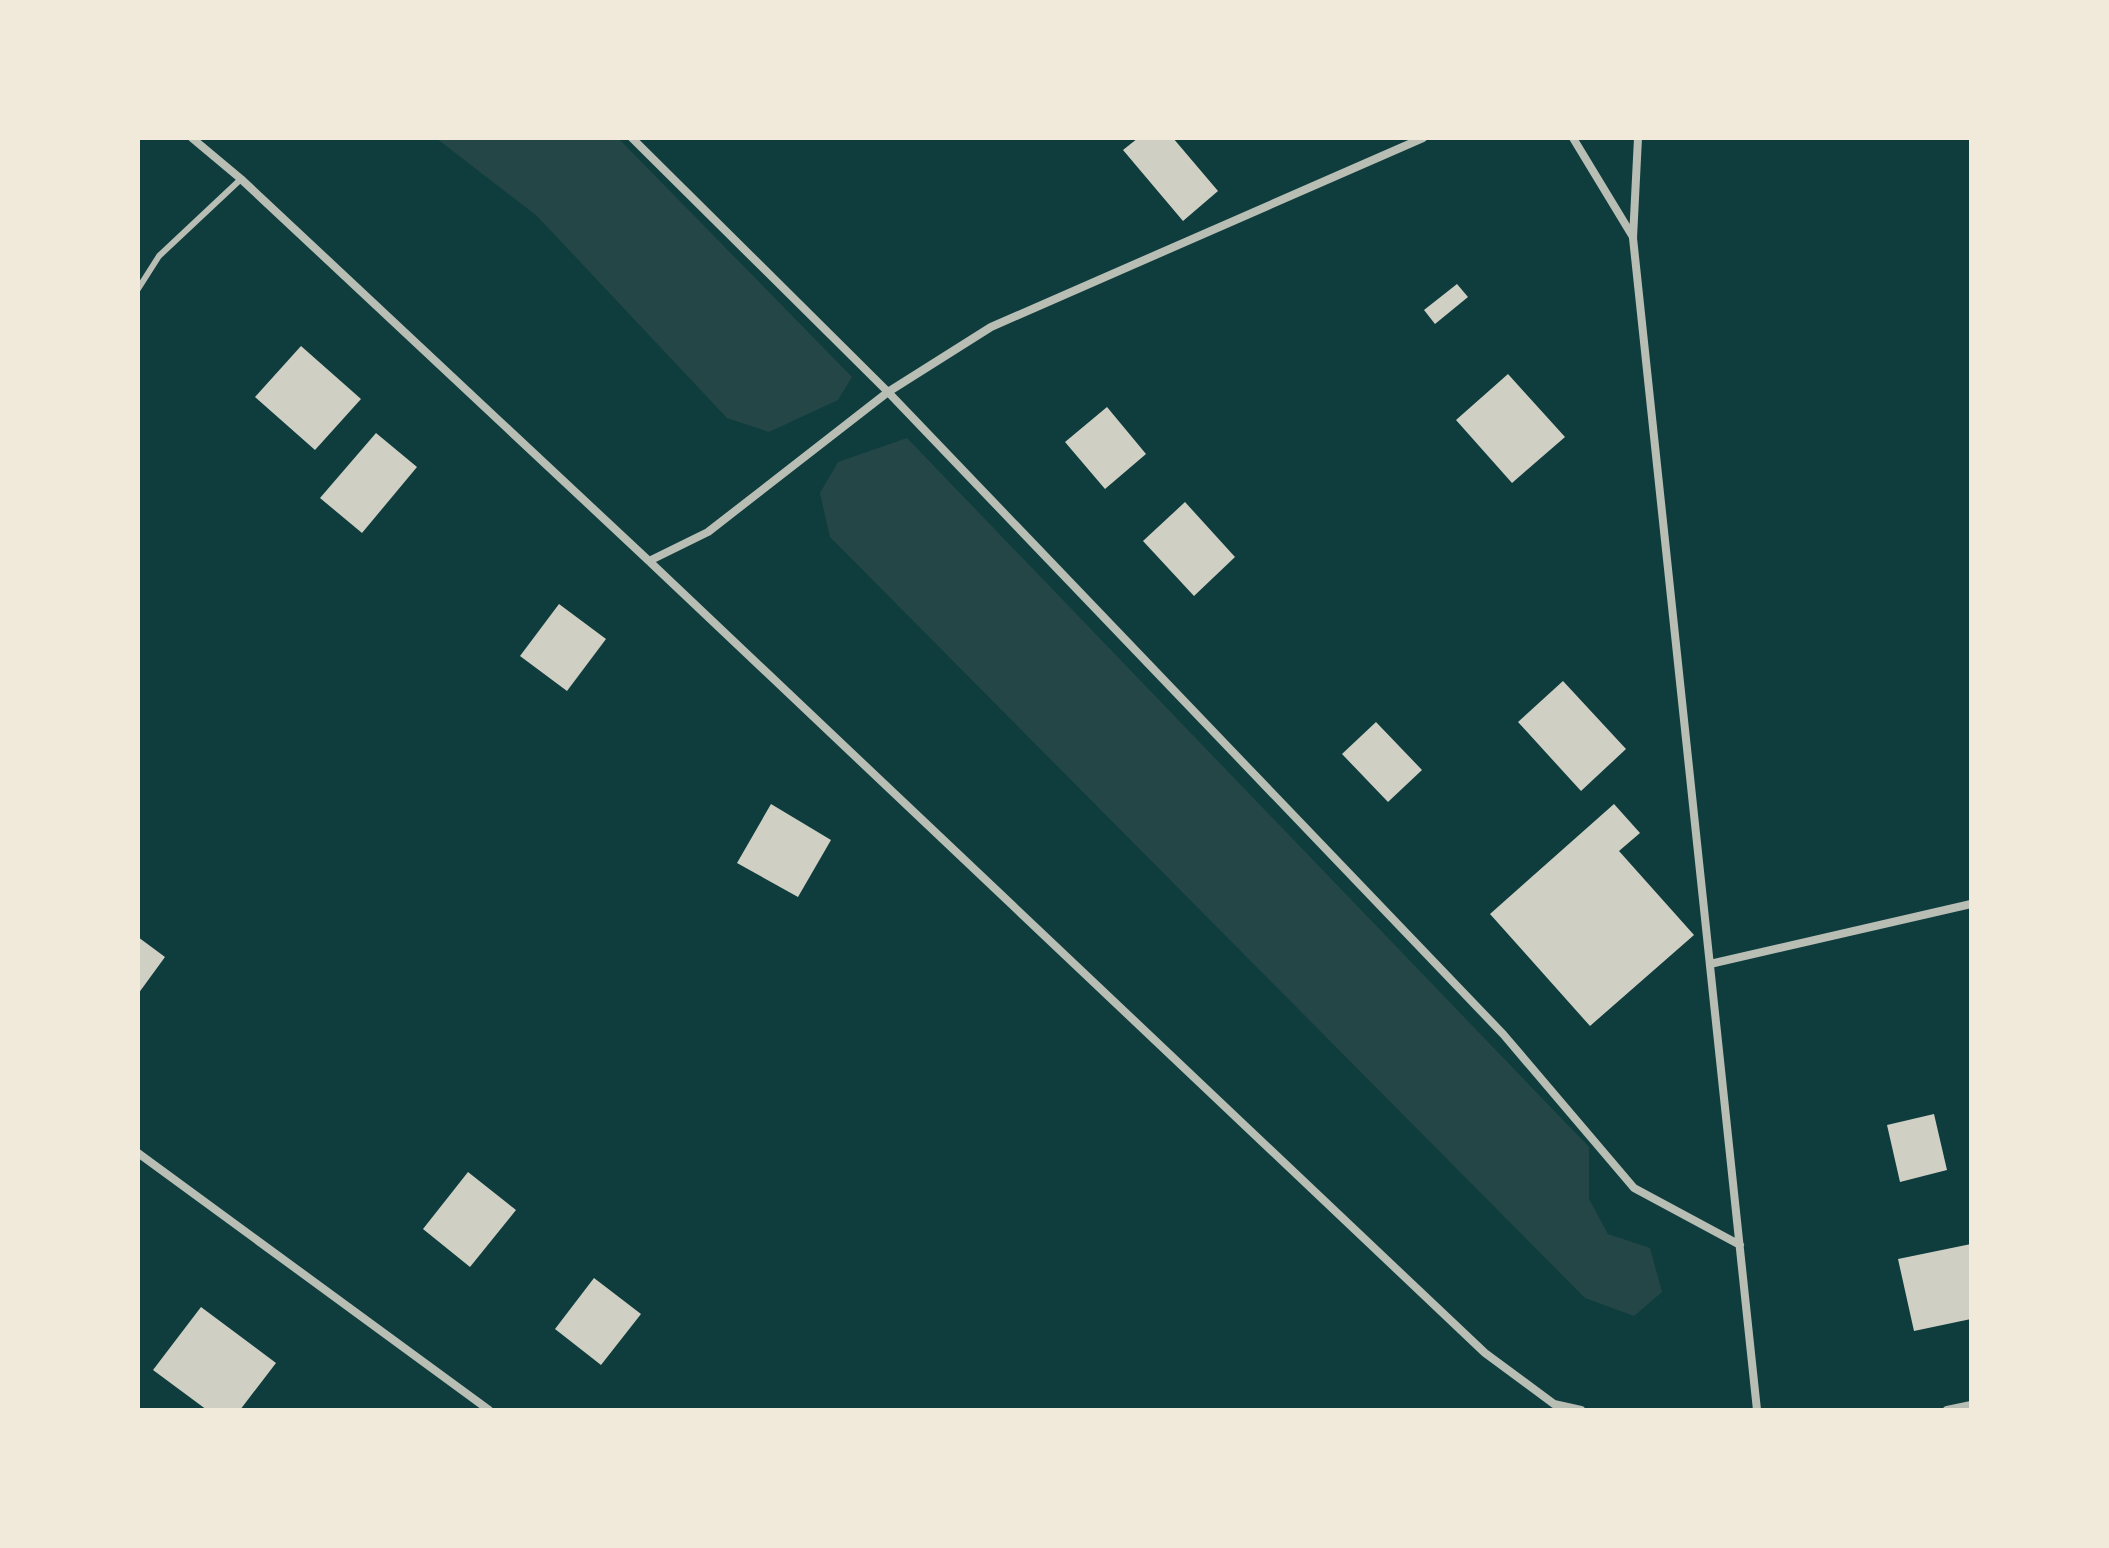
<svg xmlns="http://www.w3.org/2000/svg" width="2109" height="1548" font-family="'Work Sans',sans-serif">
<rect width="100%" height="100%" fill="#0f3d3e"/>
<path fill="#244646" d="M436 138H618L852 377 838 400 769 432 727 418 537 216Z
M907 438 1589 1147V1199L1608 1234 1650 1248 1662 1292 1634 1316 1585 1298 830 537 820 493 838 462Z"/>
<path fill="#cfcfc3" d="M1138 138H1173L1218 191 1183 221 1123 150Z
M1457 284 1468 297 1435 324 1424 310Z
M301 346 361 399 315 450 255 397Z
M1508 374 1565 437 1512 483 1456 420Z
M1107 407 1146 454 1105 489 1065 442Z
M376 433 417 467 362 533 320 498Z
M1185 502 1235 557 1194 596 1143 541Z
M559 604 606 639 567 691 520 656Z
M1563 681 1626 749 1581 791 1518 722Z
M1376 722 1422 770 1388 802 1342 754Z
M771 804 831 840 798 897 737 863Z
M1614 804 1640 833 1619 851 1694 935 1590 1026 1490 914Z
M138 937 165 957 138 994Z
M1934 1114 1947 1170 1900 1182 1887 1125Z
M468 1172 516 1210 470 1267 423 1229Z
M1971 1244V1319L1914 1331 1898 1259Z
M594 1278 641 1314 601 1365 555 1329Z
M201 1307 276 1363 240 1410H207L153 1370Z"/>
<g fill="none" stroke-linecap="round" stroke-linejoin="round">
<path stroke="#b8beb3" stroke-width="6" d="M138 289 159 256 241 179"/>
<path stroke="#b8beb3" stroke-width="8" d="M192 138 241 179 649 561 1485 1353 1554 1404 1581 1410
M632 138 888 392 1503 1034 1634 1188 1740 1245
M1573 138 1633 237
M1638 138 1633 238 1757 1410
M649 561 708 532 888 392 991 327 1423 138
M1710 964 1971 904
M138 1153 489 1410
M1947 1410 1971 1405"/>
</g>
<rect width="2109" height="1548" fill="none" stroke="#f1e9da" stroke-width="280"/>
</svg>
